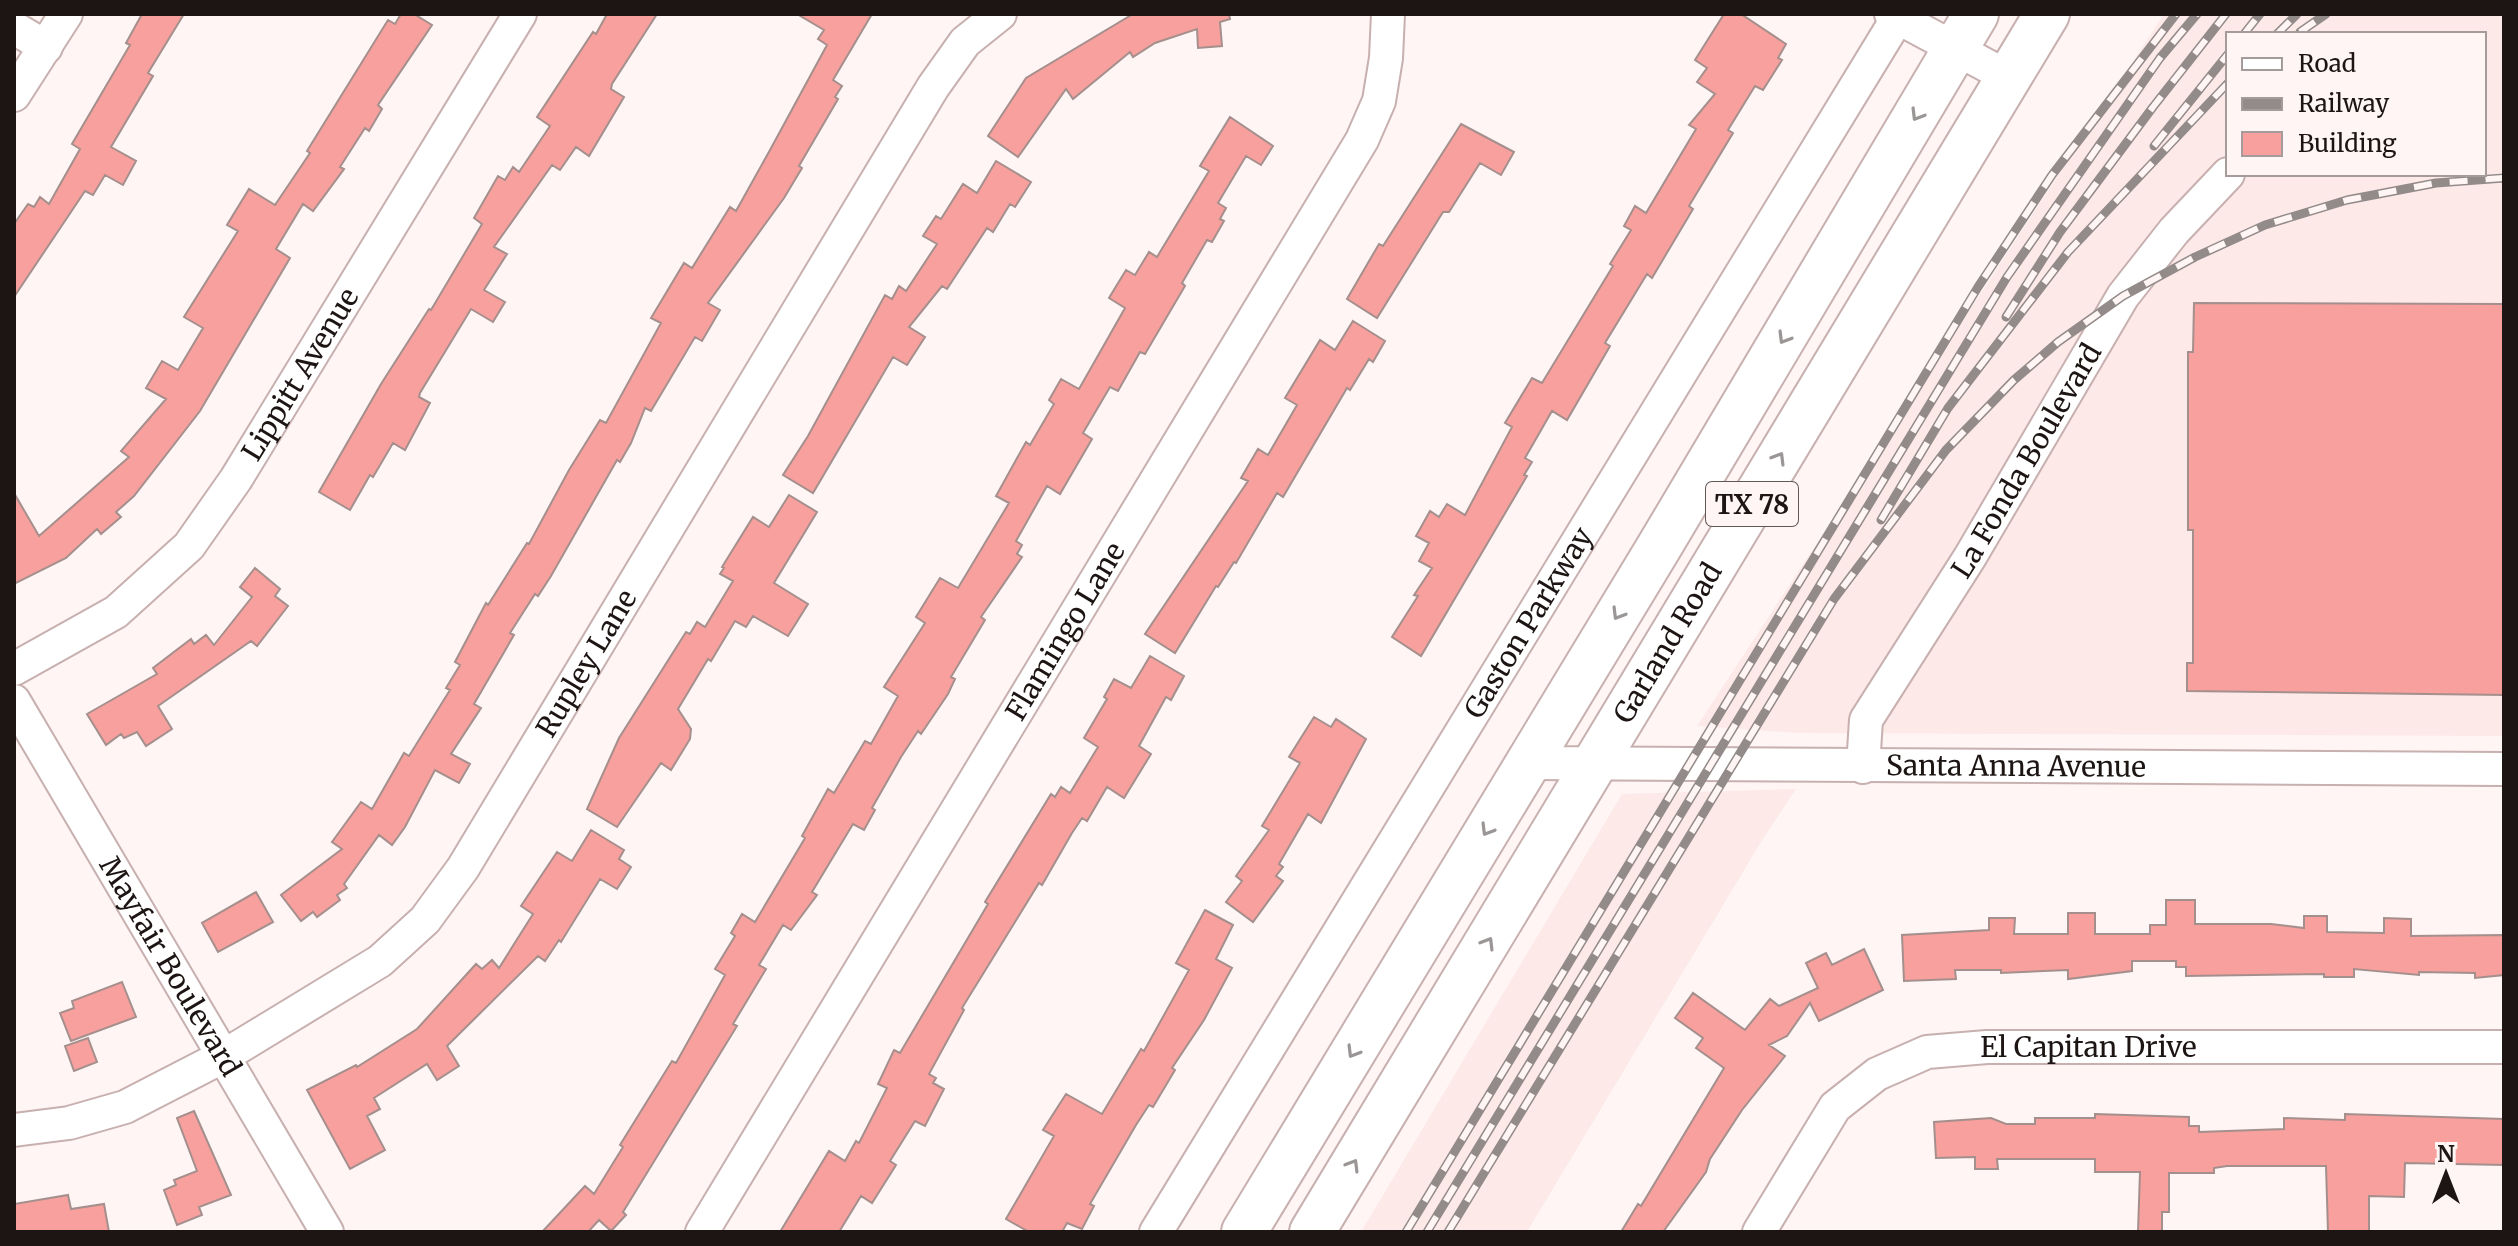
<svg xmlns="http://www.w3.org/2000/svg" width="2518" height="1246" font-family="Merriweather,serif">
<rect width="100%" height="100%" fill="#fef5f4"/>
<path fill="#fde9e8" fill-rule="evenodd" d="M2164 14H2504V736L1798 733 1697 726ZM2228 34H2484V174H2228Z
M1796 789 1761 842 1527 1232H1361L1622 794Z"/>
<path fill="#f7a09d" stroke="#a58f8d" stroke-width="2" d="M142 14H184L148 73 153 76 111 147 136 161 123 185 105 175 93 195 85 191 14 297V224L28 204 34 207 40 197 49 204 80 149 72 144 130 45 126 43Z
M401 14H414L432 25 378 105 382 109 369 131 365 128 340 167 344 169 313 211 303 204 276 249 290 258 200 411 134 496 116 512 121 517 101 534 97 529 66 558 14 584V493L39 536 129 457 121 451 166 399 146 388 162 361 178 370 203 328 184 317 238 231 227 225 249 189 275 205 310 153 307 151 388 20 395 24Z
M607 14H657L612 84 611 89 624 97 589 156 576 147 560 170 552 165 494 247 507 254 484 290 505 302 493 322 471 309 420 393 419 397 430 403 405 450 393 443 373 477 370 475 350 510 319 492 381 384 429 309 431 310 482 224 474 218 498 176 505 180 513 167 519 172 550 126 537 117 593 32 596 34Z
M797 14H872L833 80 842 86 835 97 838 99 799 166 802 168 784 198 708 303 720 310 702 341 695 337 651 411 645 408 631 443 620 462 617 460 551 576 538 596 535 594 510 633 514 635 474 704 481 708 451 754 470 764 459 783 435 770 405 827 392 845 379 835 344 884 347 888 337 895 340 900 317 917 313 912 301 921 281 895 342 849 332 842 361 802 372 809 404 753 409 756 450 690 446 688 460 665 455 662 486 603 488 605 527 543 529 544 569 470 600 420 606 423 661 323 651 318 684 263 692 268 730 207 736 211 770 150 827 45 818 39 824 30Z
M1133 14H1229L1230 19 1220 22 1222 46 1198 48 1197 29 1155 43 1133 57 1130 52 1073 99 1066 89 1018 157 988 136 1026 78Z
M1724 14H1741L1786 44 1778 58 1782 60 1763 90 1755 86 1728 130 1733 133 1689 206 1693 209 1652 278 1647 274 1605 343 1610 346 1567 420 1552 411 1525 458 1532 462 1524 475 1527 476 1421 656 1392 637 1418 596 1414 595 1432 568 1419 561 1429 543 1416 536 1430 511 1439 517 1447 504 1465 515 1512 427 1505 423 1532 378 1542 383 1613 266 1610 264 1631 230 1624 226 1635 206 1646 213 1696 129 1689 125 1715 94 1697 82 1707 68 1695 60Z
M1230 117 1273 146 1261 165 1246 156 1218 203 1226 208 1220 219 1224 221 1212 242 1207 240 1182 283 1185 286 1145 354 1140 352 1118 391 1110 387 1083 433 1092 439 1060 494 1047 486 1016 541 1022 545 1017 554 1022 557 981 617 985 620 951 677 955 679 948 694 921 734 918 731 901 757 872 808 875 810 864 830 853 824 812 892 817 895 791 930 783 925 759 965 766 969 733 1024 737 1026 623 1212 626 1215 611 1231 599 1220 588 1232H542L585 1186 594 1194 623 1147 620 1145 672 1061 676 1063 725 975 715 969 735 936 731 933 742 914 755 922 805 838 802 836 828 789 834 793 865 741 871 744 898 696 884 687 925 623 916 617 940 578 958 588 1009 503 996 496 1026 442 1030 445 1054 404 1049 400 1061 379 1079 389 1125 308 1109 298 1126 270 1135 275 1149 252 1157 257 1209 171 1200 166Z
M1461 124 1514 152 1501 175 1480 163 1449 212H1443L1377 318 1347 299 1379 244 1383 246Z
M996 161 1031 182 1015 207 1010 204 993 232 987 228 947 289 942 286 909 327 925 337 907 365 893 357 813 493 783 475 808 436 885 295 892 299 899 286 906 291 937 244 923 236 936 216 941 219 963 184 977 193Z
M2194 303 2504 304V695L2187 691V663H2193V530H2188V352H2193Z
M1353 321 1385 341 1373 362 1369 359 1350 390 1347 388 1283 497 1277 493 1236 563 1234 562 1218 587 1216 586 1175 653 1145 634 1248 481 1241 478 1258 449 1268 455 1297 405 1285 398 1320 340 1335 350Z
M789 495 817 512 774 583 808 604 788 636 753 616 746 627 735 621 711 661 708 659 678 709 691 729 690 739 671 770 661 763 617 827 587 809 619 738 686 632 690 634 697 622 705 627 733 581 720 574 724 568 722 567 753 517 769 527Z
M255 568 280 589 275 596 288 606 257 646 251 641 158 706 172 729 146 746 137 732 124 738 121 734 106 745 87 714 157 674 153 668 191 639 194 644 206 635 214 645 252 597 240 587Z
M1150 656 1184 676 1171 700 1166 697 1139 746 1151 754 1124 798 1107 787 1087 821 1082 818 1072 833 1042 885 1039 883 962 1008 964 1010 929 1074 936 1078 933 1083 944 1089 925 1126 915 1121 890 1161 896 1165 872 1203 861 1196 839 1232H780L829 1151 845 1161 856 1141 859 1143 887 1088 878 1084 894 1050 900 1053 988 904 985 902 1051 794 1055 797 1061 787 1070 793 1098 747 1084 738 1107 699 1104 697 1114 679 1131 688Z
M1314 717 1331 727 1336 719 1366 739 1321 823 1308 814 1279 864 1283 867 1276 876 1283 881 1253 922 1226 902 1242 881 1236 876 1269 830 1262 826 1300 763 1289 757Z
M591 830 624 850 619 859 631 867 617 889 600 879 561 942 559 940 545 961 538 956 447 1046 459 1066 437 1080 427 1064 374 1098 380 1109 367 1116 385 1150 350 1169 307 1090 356 1065 357 1067 417 1029 476 964 482 969 492 960 499 968 533 914 521 906 557 852 572 861Z
M256 892 273 922 218 952 202 923Z
M2166 900H2195V924H2271L2304 928V916H2327V932L2384 933V918L2411 919V936L2504 935V975L2475 978V973L2419 972V975L2354 969V977H2324V974L2186 976V967H2176V961H2132V971L2068 979V970L2001 973V970H1955L1956 979 1904 981 1902 935 1989 930V918H2015L2014 934H2068V913H2095V934H2150V925H2166Z
M1205 910 1233 925 1216 959 1232 968 1204 1020 1172 1068 1175 1070 1153 1107 1149 1105 1136 1125 1090 1204 1094 1206 1082 1229 1067 1223 1062 1232H1029L1006 1219 1054 1136 1043 1130 1066 1094 1102 1114 1141 1049 1144 1051 1189 970 1176 963Z
M1864 949 1883 990 1819 1021 1810 1003 1787 1036 1769 1045 1785 1056 1742 1110 1710 1159 1706 1172 1663 1232H1621L1638 1204 1641 1206 1724 1068 1696 1048 1703 1038 1675 1018 1693 993 1745 1030 1770 999 1779 1006 1818 988 1806 963 1826 953 1832 965Z
M122 982 136 1017 71 1041 60 1013 74 1008 72 1001Z
M88 1038 97 1062 74 1071 65 1046Z
M194 1111 231 1195 199 1207 202 1215 177 1225 164 1190 176 1185 174 1180 197 1171 177 1118Z
M2095 1114 2189 1117V1126H2199V1132L2284 1129V1118L2345 1120V1114L2504 1119V1165L2405 1163 2404 1197 2369 1196V1232H2328L2326 1166H2227L2214 1168V1173H2169V1212H2162V1232H2138L2140 1172H2095V1159H1997L1998 1169H1975V1157L1936 1158 1934 1122 1991 1118 2006 1124H2035V1118H2095Z
M68 1195 71 1209 104 1204 109 1232H14V1204Z"/>
<g fill="none" stroke-linecap="round" stroke-linejoin="round">
<g stroke="#c7b0af" stroke-width="36">
<g id="street">
<path d="M1891 14 2008 77"/>
<path d="M14 28 46 47"/>
<path d="M14 95 66 14"/>
<path id="s1" d="M14 669 116 612 189 546 236 479 520 14"/>
<path id="s2" d="M14 701 327 1232"/>
<path id="s3" d="M1528 763 2504 769"/>
<path id="s4" d="M1863 767 1866 720 1970 557 2123 296 2174 231 2228 174"/>
<path id="s5" d="M14 1130 69 1123 125 1107 224 1056 380 961 425 920 463 868 933 87 965 42 1000 14"/>
<path id="s6" d="M702 1232 1362 140 1379 101 1386 58 1388 14"/>
<path id="s7" d="M1156 1232 1900 14"/>
<path id="s8" d="M1759 1232 1835 1107 1877 1074 1927 1052 1987 1047H2504"/>
</g>
</g>
<g stroke="#c7b0af" stroke-width="48">
<g id="primary">
<path d="M1244 1232 1659 547 1976 14"/>
<path id="s9" d="M1312 1232 2047 14"/>
</g>
</g>
<use href="#street" stroke="#fff" stroke-width="32"/>
<use href="#primary" stroke="#fff" stroke-width="44"/>
<g stroke="#938b8a" stroke-width="9">
<path id="rail" d="M2300 32 2326 14
M2244 34 2260 14
M2277 34 2297 14
M2154 146 2228 54
M2006 317 2060 232 2153 107 2226 14
M1881 520 1948 408 2068 252 2228 83
M1406 1232 1978 287 2052 175 2176 14
M1427 1232 2007 277 2160 58 2197 14
M1448 1232 1834 599 1946 450 2014 380 2058 342 2123 296 2195 257 2265 225 2347 200 2436 183 2504 178"/>
</g>
<use href="#rail" stroke="#fef5f4" stroke-width="6" stroke-dasharray="18" stroke-linecap="butt"/>
</g>
<defs><path id="oneway-chevron" d="M-2-3.5L2.5 0L-2 3.5" fill="none" stroke-width="1.6" stroke-linecap="round" stroke-linejoin="round" transform="scale(2)"/></defs>
<g stroke="#999695">
<use href="#oneway-chevron" transform="translate(1917 115) rotate(121)"/>
<use href="#oneway-chevron" transform="translate(1784 338) rotate(121)"/>
<use href="#oneway-chevron" transform="translate(1779 458) rotate(-59)"/>
<use href="#oneway-chevron" transform="translate(1618 614) rotate(121)"/>
<use href="#oneway-chevron" transform="translate(1487 830) rotate(121)"/>
<use href="#oneway-chevron" transform="translate(1488 943) rotate(-59)"/>
<use href="#oneway-chevron" transform="translate(1353 1052) rotate(121)"/>
<use href="#oneway-chevron" transform="translate(1353 1165) rotate(-59)"/>
</g>
<g text-anchor="middle" dominant-baseline="central" stroke-width="7" stroke-linejoin="round" paint-order="stroke">
<rect fill="#fef5f4" stroke="#605857" stroke-width="2" x="1706" y="482" width="92" height="44" rx="6"/>
<g font-size="26" font-weight="bold" fill="#1d1514">
<text x="1752" y="504">TX 78</text>
</g>
<g font-size="28" fill="#1d1514" stroke="#fef5f4">
<text stroke="none"><textPath href="#s1" startOffset="420">Lippitt Avenue</textPath></text>
<text stroke="none"><textPath href="#s4" startOffset="352">La Fonda Boulevard</textPath></text>
<text stroke="none"><textPath href="#s7" startOffset="714">Gaston Parkway</textPath></text>
<text stroke="none"><textPath href="#s6" startOffset="702">Flamingo Lane</textPath></text>
<text stroke="none"><textPath href="#s9" startOffset="688">Garland Road</textPath></text>
<text stroke="none"><textPath href="#s5" startOffset="772">Rupley Lane</textPath></text>
<text stroke="none"><textPath href="#s3" startOffset="488">Santa Anna Avenue</textPath></text>
<text stroke="none"><textPath href="#s2" startOffset="308">Mayfair Boulevard</textPath></text>
<text stroke="none"><textPath href="#s8" startOffset="416">El Capitan Drive</textPath></text>
</g>
</g>
<rect width="2518" height="1246" fill="none" stroke="#1d1514" stroke-width="32"/>
<rect x="2226" y="32" width="260" height="144" fill="#fef5f4" stroke="#a49b9a" stroke-width="2"/>
<rect x="2242" y="58" width="40" height="12" fill="#ffffff" stroke="#a49b9a" stroke-width="2"/>
<text x="2298" y="72" font-size="24" fill="#1d1514">Road</text>
<rect x="2242" y="98" width="40" height="12" fill="#938b8a" stroke="#a49b9a" stroke-width="2"/>
<text x="2298" y="112" font-size="24" fill="#1d1514">Railway</text>
<rect x="2242" y="132" width="40" height="24" fill="#f7a09d" stroke="#a49b9a" stroke-width="2"/>
<text x="2298" y="152" font-size="24" fill="#1d1514">Building</text>
<g transform="translate(2446 1174)" stroke="#fef5f4" stroke-width="6" paint-order="stroke">
<path d="M0-6L14 30L0 20L-14 30Z" fill="#1d1514"/>
<text y="-12" font-size="22" font-weight="bold" text-anchor="middle" fill="#1d1514">N</text>
</g>
</svg>
